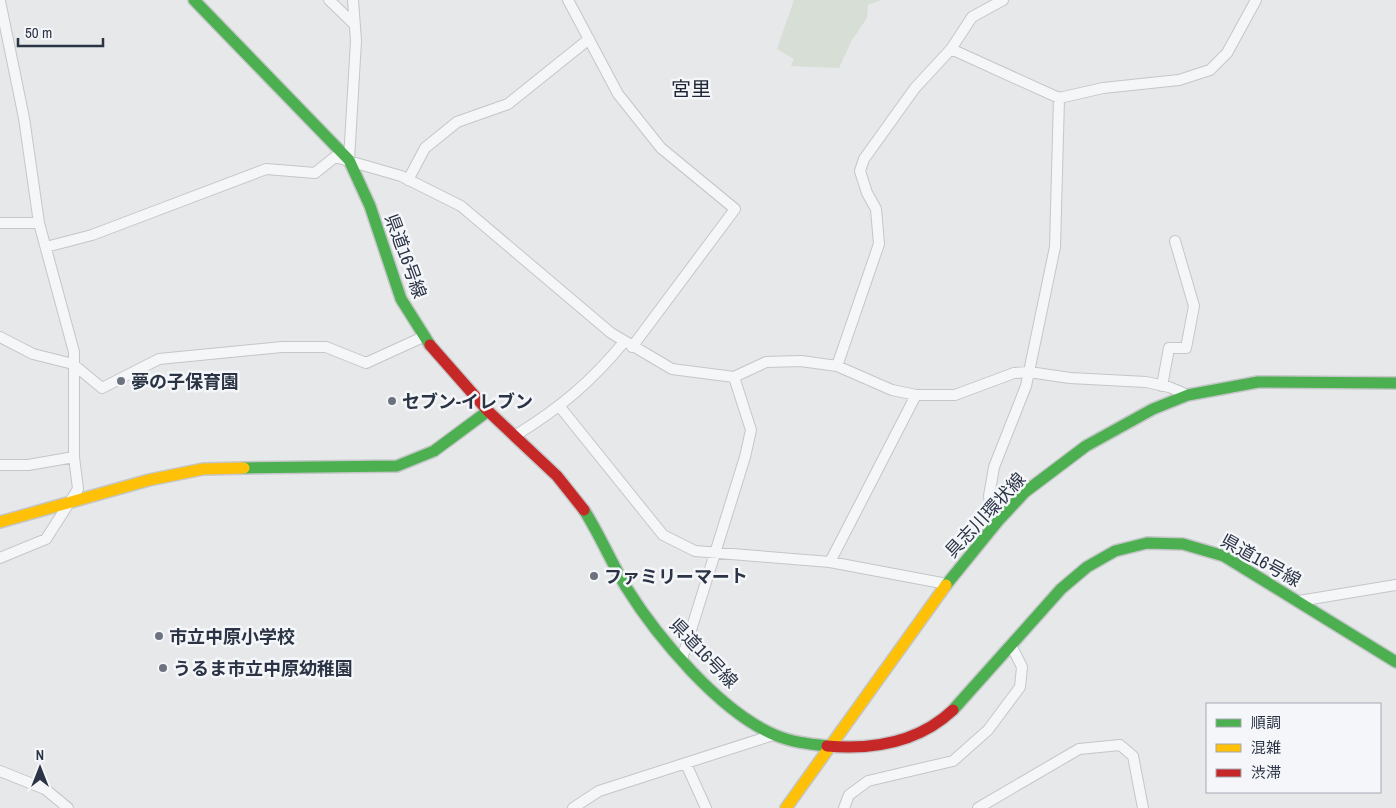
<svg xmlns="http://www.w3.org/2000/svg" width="1396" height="808" font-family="'Archivo Narrow','Noto Sans JP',sans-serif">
<rect width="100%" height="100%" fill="#e6e8ea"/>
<path fill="#d6ded6" d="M794 0H881L868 5 867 18 852 40 839 68 791 66 794 59 777 49Z"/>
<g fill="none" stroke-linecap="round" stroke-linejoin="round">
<g stroke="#c4c6c8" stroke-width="12">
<path id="street" d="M329 0 354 24
M568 0 618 94 661 148 735 209 632 347
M0 1 24 118 39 223 74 352V457L78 489 46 539 0 558
M951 49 1059 98 1103 88 1179 80 1210 70 1227 53 1256 0
M349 160 356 41 353 0
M408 180 425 148 457 122 508 104 589 39
M0 223H39
M46 247 92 235 266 169 315 173 335 157 401 176 461 206 611 333 672 369 734 377 766 362 801 361 837 366 892 390 916 395H955L1014 373 1029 372 1070 378 1146 382 1169 387 1188 395
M0 337 33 354 73 364 102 388 159 359 282 347H326L366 363 423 337
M837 366 879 244 876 209 867 193 860 171 864 159 915 88 951 49 972 17 1003 0
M1162 386 1169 348H1186L1194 306 1175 241
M560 407 663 535 695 551 830 562 947 584
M516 435C560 408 591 382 624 342
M0 465H28L74 457
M998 521 991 509 989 496 994 467 1026 386 1055 247 1059 98
M830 562 916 395
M1299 601 1396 585
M682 659 745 457 751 430 734 377
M686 764 706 808
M0 771 45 789 68 808
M573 808 599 791 773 735
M844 808 849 795 868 781 953 761 988 730 1020 687 1022 667 1011 645
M978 808 1079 749 1120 745 1133 756 1143 808"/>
</g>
<g stroke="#c4c6c8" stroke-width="14">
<path id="fast" d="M194 0 349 160 370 206 401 299 430 345
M244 468 397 466 434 451 488 411
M584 510C600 535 611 562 626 587 657 637 720 712 775 735 791 742 809 744 827 746
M946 585 998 521 1025 492 1086 446 1153 409 1188 395 1258 382 1396 383
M953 710 1061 589 1087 567 1115 551 1147 543 1183 544 1224 556 1396 662"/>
</g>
<g stroke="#c4c6c8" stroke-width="14">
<path id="slow" d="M0 522 149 480 203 469 244 468
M786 808 946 585"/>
</g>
<g stroke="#c4c6c8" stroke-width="14">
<path id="jam" d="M430 345 488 411 557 476 584 510
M827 746C873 750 918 743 953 710"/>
</g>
<use href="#street" stroke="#f5f6f7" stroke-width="10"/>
<use href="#fast" stroke="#4caf50" stroke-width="11"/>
<use href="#slow" stroke="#ffc107" stroke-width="11"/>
<use href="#jam" stroke="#c62828" stroke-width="11"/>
</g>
<g fill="#6c737f" stroke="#f4f6f9" stroke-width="2">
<circle cx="121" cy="381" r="5"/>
<circle cx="392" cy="401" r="5"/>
<circle cx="594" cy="576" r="5"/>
<circle cx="159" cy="636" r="5"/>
<circle cx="163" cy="668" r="5"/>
</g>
<g text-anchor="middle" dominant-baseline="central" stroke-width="5" stroke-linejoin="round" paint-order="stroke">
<g font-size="18" fill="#2b3445" stroke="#f4f6f9">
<text transform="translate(406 256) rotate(70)">県道16号線</text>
<text transform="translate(985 515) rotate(-47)">具志川環状線</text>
<text transform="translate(1261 560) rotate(29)">県道16号線</text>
<text transform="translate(704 653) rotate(46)">県道16号線</text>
</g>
<g font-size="18" font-weight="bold" fill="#2b3445" stroke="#f4f6f9" text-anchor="start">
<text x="131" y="381">夢の子保育園</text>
<text x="402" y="401">セブン-イレブン</text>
<text x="604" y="576">ファミリーマート</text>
<text x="169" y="636">市立中原小学校</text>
<text x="173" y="668">うるま市立中原幼稚園</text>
</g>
<g font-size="20" fill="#1d2536" stroke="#f4f6f9">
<text x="691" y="88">宮里</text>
</g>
</g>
<rect x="1206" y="703" width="175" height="90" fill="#f4f6f9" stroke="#a4a8b1"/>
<rect x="1216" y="719" width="25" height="8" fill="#4caf50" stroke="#a4a8b1"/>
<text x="1251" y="728" font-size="15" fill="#2b3445">順調</text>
<rect x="1216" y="744" width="25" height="8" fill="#ffc107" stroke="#a4a8b1"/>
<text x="1251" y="753" font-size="15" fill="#2b3445">混雑</text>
<rect x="1216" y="769" width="25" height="8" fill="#c62828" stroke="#a4a8b1"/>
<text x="1251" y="778" font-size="15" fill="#2b3445">渋滞</text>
<g transform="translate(40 768)" stroke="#f4f6f9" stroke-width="4" paint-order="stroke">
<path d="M0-4L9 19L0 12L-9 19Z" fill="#2b3445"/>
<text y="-8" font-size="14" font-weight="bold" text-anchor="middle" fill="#2b3445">N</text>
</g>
<path d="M18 38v8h85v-8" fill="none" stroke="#2b3445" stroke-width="2.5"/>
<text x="25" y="38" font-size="15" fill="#2b3445" stroke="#f4f6f9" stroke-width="4" paint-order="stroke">50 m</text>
</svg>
